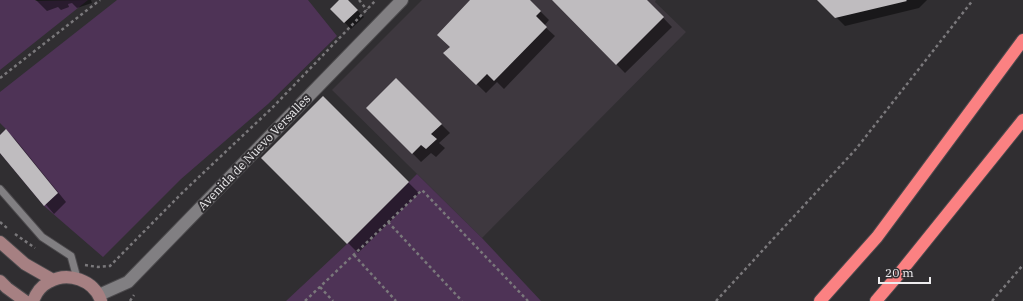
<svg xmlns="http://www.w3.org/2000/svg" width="1023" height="301" font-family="'IBM Plex Serif',serif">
<rect width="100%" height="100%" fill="#302e31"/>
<path fill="#3e383f" d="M422 0H656L655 2 686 32 482 238 332 90Z"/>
<path fill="#4e3356" d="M0 0H35L36 1 88 0 0 70Z
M117 0H308L337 36 268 104 181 179 103 257 44 206 0 153V135L6 129 0 123V92Z
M417 174 482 238 541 301H286L347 244Z"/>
<path fill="#0007" d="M36 0H91L92 3 77 8 72 3 68 4 69 7 61 10 58 7 47 11Z
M341 0H347L364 17 351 29 332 9Z
M472 0H529L549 20 544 26 555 36 504 89 497 82 486 93 445 53 451 47Z
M553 0H646L672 27 625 73Z
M819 0H927L919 8 845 26Z
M396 79 450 133 439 143 445 148 436 157 431 153 421 162 368 108Z
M323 98 419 193 358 253 263 158Z
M6 131 15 139 66 202 54 214 0 151V136Z"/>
<path fill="#bfbcbf" d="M339 0H348L358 10 344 23 330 9Z
M470 0H530L541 11 536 16 547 27 494 81 487 74 476 85 443 53 450 47 437 35Z
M552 0H647L664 17 616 65Z
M817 0H906L907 1 835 18Z
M396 78 442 124 431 134 437 139 426 149 421 145 412 154 366 108Z
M323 96 409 182 347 244 261 158Z
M6 129 58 193 44 206 0 153V135Z"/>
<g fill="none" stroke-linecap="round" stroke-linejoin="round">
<g stroke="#4b494c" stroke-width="9">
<path id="lane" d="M0 189 42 237 71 256 77 278"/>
</g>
<g stroke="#4b494c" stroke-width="14">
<path id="street" d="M99 295 128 282 402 0"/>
</g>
<g stroke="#4b494c" stroke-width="14">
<path id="secondary" d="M0 242 25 264 53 280
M0 281 7 288 25 301
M33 301C36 293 41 286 49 282 68 271 94 280 101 301"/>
</g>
<g stroke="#4b494c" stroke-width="14">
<path id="highway" d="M820 301 877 237 1023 40
M876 301 899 274 1023 120"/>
</g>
<path stroke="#7a787b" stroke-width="2.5" stroke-dasharray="3 3" stroke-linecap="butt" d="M359 0 367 10
M0 78 100 0
M0 222 7 228
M388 222 462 301
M15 234 35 248
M354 255 396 301
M85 265 98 267 110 266 183 192 272 108 376 0
M320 287 333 301
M130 301 134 295
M305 301 422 190 528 301
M716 301 856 149 973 0
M992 301 1023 265"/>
<use href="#lane" stroke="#817f82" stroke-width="7"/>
<use href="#street" stroke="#817f82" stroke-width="12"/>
<use href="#secondary" stroke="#a68082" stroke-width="12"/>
<use href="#highway" stroke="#fb8182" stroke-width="12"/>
</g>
<g text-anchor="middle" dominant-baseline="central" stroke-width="4" stroke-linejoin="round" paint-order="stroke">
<g font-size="12" fill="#edecee" stroke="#302e31">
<text transform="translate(254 152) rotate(-46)">Avenida de Nuevo Versalles</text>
</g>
</g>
<path d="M879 277v6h51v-6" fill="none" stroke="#edecee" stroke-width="2"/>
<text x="885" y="277" font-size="12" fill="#edecee" stroke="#302e31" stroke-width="3" paint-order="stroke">20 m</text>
</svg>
